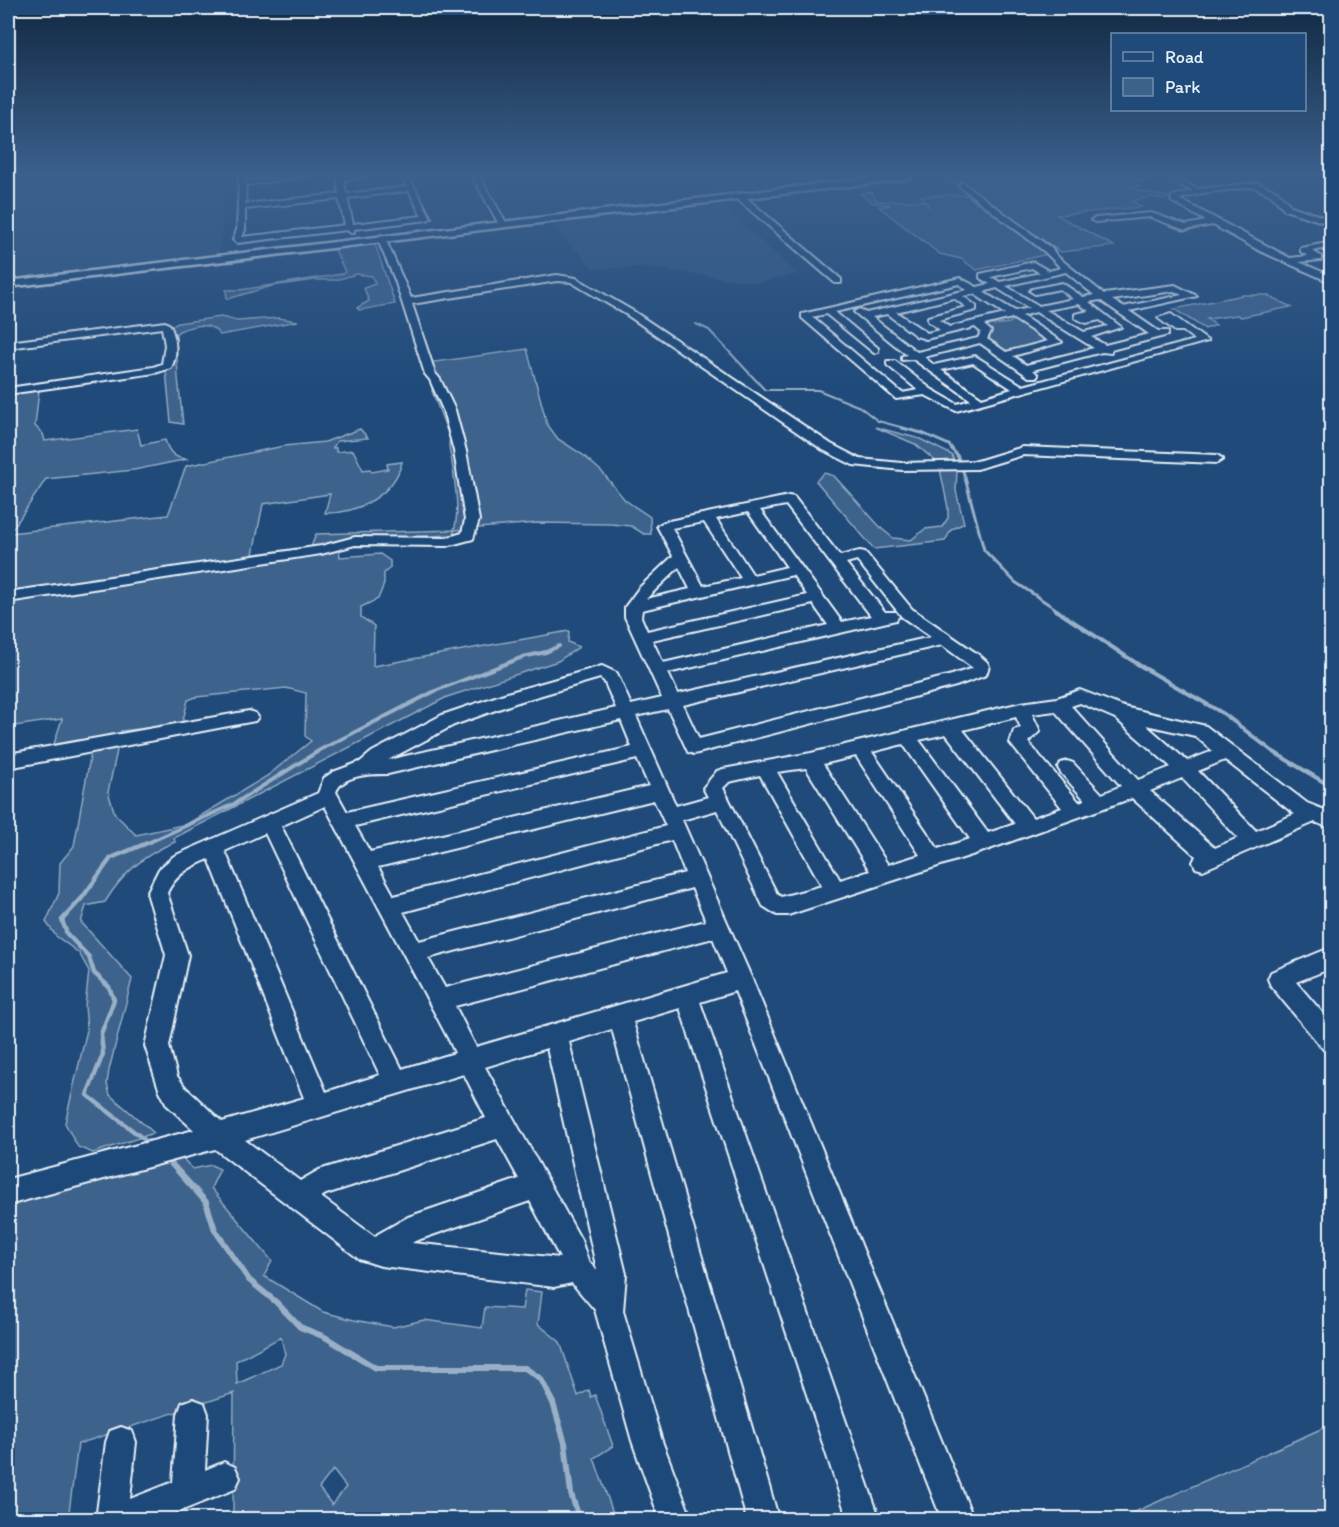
<svg xmlns="http://www.w3.org/2000/svg" width="1339" height="1527" font-family="Itim,sans-serif">
<rect width="100%" height="100%" fill="#1f4a7a"/>
<filter id="ink" filterUnits="userSpaceOnUse"><feTurbulence type="fractalNoise" baseFrequency=".0167" numOctaves="2"/><feDisplacementMap in="SourceGraphic" scale="12" xChannelSelector="R" yChannelSelector="G"/><feConvolveMatrix kernelMatrix="1 2 1 2 8 2 1 2 1" color-interpolation-filters="sRGB"/></filter>
<g filter="url(#ink)">
<path fill="#2e5683" d="M107 176H157V186L227 179 219 255 8 282V203L13 202 20 188 8 189V183L21 185Z
M923 176H944L964 190 985 212 933 213 923 201H875L872 192 861 191 855 187Z
M716 201 798 274 756 283 646 267 594 269 548 221Z"/>
<path fill="#3c628c" stroke="#92aac2" stroke-width="1.5" fill-rule="evenodd" d="M945 176 960 185 1048 254 977 270 961 259 940 254 879 207 891 205 873 203 860 193 872 192 876 201H924L929 207 921 196 967 195 977 204 964 190Z
M951 176H1076L1087 181 1093 179 1089 177C1108 174 1123 178 1140 186L1130 187C1143 193 1155 195 1169 197L1166 200 1152 197 1131 201 1142 207 1057 215 1114 246 1061 252 1027 230 964 182Z
M374 241 395 304 359 310 357 308 369 301 364 288 375 284 372 276 356 274 336 280H315L272 286 227 299 226 290H240L342 274 345 272 335 250H329L228 263 225 261Z
M1243 295H1267L1291 307 1241 317 1237 315 1207 319 1216 325 1205 329 1174 309Z
M221 317 238 321 278 318 298 321 220 335C211 321 193 325 179 331L176 334 178 378 183 424 171 422 166 371 170 327 178 323Z
M1013 318 1053 340 1007 353 989 341 991 331 983 326 1010 323Z
M527 349 547 424 558 439 583 455 602 472 625 500 650 517 651 534H644L631 526 611 524 537 523 455 530 453 535 341 540 339 549 340 557 380 554 390 561V568L384 573V584L378 599 361 607V617L374 626 373 666 569 631 568 642 579 647 558 661 447 697 174 838 175 842C144 854 122 874 105 902L86 906 81 922 132 979 109 1070 107 1084 110 1095 154 1133 93 1153 78 1147 65 1123 87 1030 85 1006 89 971 79 953 56 936 46 922 59 893 60 863 74 846 91 752 118 746 108 792 115 814 136 835 187 824 267 776 311 741 305 736 306 693 286 688 196 697 188 700 182 724 121 731V734L53 747 62 719 8 727V394L39 390 35 426 43 434 45 441 137 429 141 445 165 440C169 453 175 459 188 459L134 470 46 479 10 533 168 515 186 466 284 446 325 442 360 429 368 438 337 441 333 448H336V452L353 450 363 470 370 469 372 472 388 469 387 464 402 462C394 495 357 514 325 513L330 494 263 504 253 554 310 550 316 534 454 530C460 511 455 483 452 463 451 454 447 448 450 439L432 391 433 380 427 363Z
M875 427 920 439 952 455 957 469 956 491 964 523 951 530 945 541 874 549 816 481 824 473 834 476 882 529 893 538 911 540 925 529 942 527 948 518V508L939 464 915 444Z
M183 1159 193 1169 211 1165 220 1169 211 1188 272 1261 264 1276 323 1312 354 1320 393 1327 424 1320 482 1328 485 1307 522 1309 525 1290 542 1292 538 1324 560 1342 578 1396 589 1390 591 1397 595 1395 613 1446 594 1458 615 1519H233L234 1393 78 1444 68 1519 8 1520V1204ZM281 1337 285 1354 281 1364 237 1384 236 1361ZM333 1470 346 1487 332 1505 319 1488Z
M1330 1425 1331 1519H1119Z"/>
<g fill="none" stroke-linecap="round" stroke-linejoin="round">
<path stroke="#9ab0c7" stroke-width="2" d="M696 324 709 330 765 390H818L860 407 878 421 908 429"/>
<path stroke="#9ab0c7" stroke-width="3" d="M902 428 922 433 949 445 958 457 964 474 984 550 1015 582 1059 611"/>
<path stroke="#9ab0c7" stroke-width="4" d="M1056 610 1139 665 1224 714 1272 751 1332 787
M143 845 234 804 320 750 435 691 523 657 546 652 559 646"/>
<path stroke="#9ab0c7" stroke-width="4.5" d="M147 843 111 858 82 898 62 920 67 934 89 957 94 973 109 987 114 1000 101 1034 103 1054 87 1095 150 1144"/>
<path stroke="#9ab0c7" stroke-width="6" d="M148 1142 151 1145
M166 1158 206 1202 215 1230 249 1280 276 1302 300 1327 325 1337 376 1368H525L541 1379 553 1403 565 1443 571 1494 580 1520"/>
<g stroke="#e8f1f8" stroke-width="4">
<path id="minor" d="M239 176H245L246 181 309 176 246 185 245 204 339 194 337 176H367L344 180 346 194 407 187 401 176H408L431 218 427 220 354 229V233H351L347 230 237 243 233 240 237 230ZM409 191 422 216 353 224 347 198ZM339 199 345 225 242 237 245 230V209Z
M472 176H479L507 224 506 226 499 224Z
M1132 176H1158L1135 180Z
M1161 176H1169L1199 189 1257 183 1277 191 1291 206 1332 220V225L1285 210 1271 195 1253 187 1203 193 1179 199 1290 258 1308 256 1301 252V248L1332 242V247L1312 251 1321 256V260L1299 262 1332 276V283L1260 251 1213 225 1185 230 1150 217 1095 222 1091 220 1095 218 1151 213 1186 225 1206 221 1171 201 1172 196 1193 191Z
M962 182 1051 248 1058 257 1104 294 1175 285 1197 296 1129 311 1158 331H1168V335L1111 350V353L1102 352 1033 370 1038 375 1037 377H1029L980 343 924 357 934 365 975 356 1023 386 1195 340 1183 331H1175L1158 318 1171 314 1208 341 956 411 925 395 896 399 802 318V314L960 278 977 287 990 284 980 278V274L1033 262 1049 271 1061 268 1045 252 959 186ZM1032 268 1040 273 1000 282 991 277ZM1066 272 1094 295 1083 297 1062 283 1032 289 1030 291 1035 294 1060 289 1073 299 1039 306 1006 286ZM959 284 967 290 866 313 859 309 854 312 907 355 902 356V360L913 359 971 400 957 404 931 389 895 361H887V365L918 390 902 393 812 317 826 314 874 353 878 352V348L835 312ZM997 288 1029 308 1015 311 983 292ZM1174 291 1182 295 1123 307 1112 300ZM974 294 1005 314 949 327 939 320 976 310V306L963 296ZM954 298 966 307 928 317V321L940 330 927 333 896 312ZM1100 300 1149 334 1105 345 1091 337 1121 327 1089 302ZM1079 304 1089 311 1075 314V318L1086 323 1100 320 1108 326 1084 332 1046 310ZM1036 312 1094 348 1026 365 1013 356 1062 342 1022 316ZM887 314 916 336 926 339 975 327 981 332 978 338 917 352 872 317ZM1012 318 1048 341 1006 352 987 339 991 331 984 325ZM973 363 1012 389 982 398 941 370Z
M736 194H742L841 279V283H835L736 198Z
M381 235 385 238 411 298 557 275 576 278 633 311 831 444 860 459 902 463 977 461 1023 447 1217 455 1223 459 1217 463 1023 455 977 469 902 470 853 465 823 450 627 315 571 282 557 281 412 304 435 373 440 379 455 410 466 451 479 520 473 539 447 546 355 545 321 554 8 602V592L321 546 355 537 446 538 462 533 465 520 454 451 443 410 430 380 425 374 395 280 377 238Z
M165 322 170 325C176 338 178 355 171 368L155 373 8 394V388L153 367 162 364 165 345 162 328 8 348V342Z
M789 496 794 497 840 556 860 551 865 552 912 609 979 655 987 662 989 666 986 675 956 686 694 754 688 752 668 709 636 716 676 806 708 797 703 788 717 771 723 769 811 753 1021 703 1057 698 1080 690 1124 707 1206 726 1307 803 1332 813V829L1315 822 1203 870 1196 868 1193 862 1196 856 1132 798 984 851 788 915H777L763 906 717 810 682 820 752 979 974 1520H942L735 991 700 1002 880 1520H848L680 1008 633 1022 779 1520H747L612 1029 569 1042 626 1274 623 1311 662 1441 692 1520H660L632 1441 595 1310 572 1283 554 1287 381 1266 359 1259 215 1149 8 1205V1179L194 1130 167 1105 159 1089 145 1046 166 955 147 893 159 869 174 856 318 793 324 778 333 772 360 762 372 752 442 715 507 693 602 666 617 673 631 705 662 698 625 617V607L639 588 673 556 657 526 664 522ZM786 505 871 616 842 622 760 510ZM748 512 787 567 753 575 716 519ZM704 522 741 578 703 586 672 528ZM857 560 902 617 931 637 678 694 668 673 896 620 899 616 896 612H885L846 563ZM679 567 690 589 646 599ZM793 575 807 595 647 631 641 617 642 610ZM813 604 828 625 663 663 652 640ZM942 645 973 668 952 675 699 739 683 705ZM600 678 604 681 616 708 388 760 454 725 518 702ZM1080 703 1115 718 1171 767 1138 780 1071 706ZM1055 711 1121 786 1102 794 1073 763 1067 761 1061 763 1058 768 1061 773 1085 800 1079 802 1028 742 1040 731 1032 714ZM1016 717 1021 728 1014 730 1010 743 1062 808 1033 818 963 730ZM621 720 632 747 347 812 336 792C343 774 372 774 388 774ZM1146 725 1195 736 1213 751 1187 761ZM946 734 1015 824 988 833 919 740ZM903 744 970 839 938 849 872 752ZM856 756 920 855 888 865 823 764ZM637 759 649 786 370 852 355 826ZM1225 760 1293 813 1295 814 1256 831 1198 771ZM806 768 870 871 840 880 777 772ZM760 775 822 886 781 897 777 894 723 788 729 782ZM1182 778 1238 838 1215 848 1150 791ZM654 800 666 826 394 896 378 867ZM325 806 449 1040 455 1053 402 1069 281 826ZM265 833 380 1075 326 1092 225 851ZM672 840 685 873 419 941 403 912ZM209 859 304 1098 222 1122 185 1087 177 1076 169 1046 188 955 167 893C176 874 190 867 209 859ZM692 888 706 921 445 988 428 958ZM713 938 727 973 476 1047 455 1006ZM547 1048 597 1270 588 1261 581 1240 485 1067ZM464 1074 486 1118 319 1170 300 1181 245 1140ZM497 1139 519 1179 408 1217 378 1234 375 1237 321 1197 326 1194ZM530 1201 560 1258 412 1243 415 1241Z
M249 711 255 713 258 717 255 721 8 768V754Z
M1332 947V968L1296 982 1332 1024V1053L1324 1050 1271 986 1268 979 1271 972Z
M193 1399 204 1403 208 1414 205 1470 224 1462 235 1467 240 1478 235 1489 158 1520H96L106 1442 110 1431 121 1427 132 1431 136 1442 130 1499 173 1482 178 1414 182 1403Z"/>
</g>
<g stroke="#e8f1f8" stroke-width="5">
<path id="major" d="M888 176H912L907 179 8 287V281Z"/>
</g>
<use href="#minor" fill="#1f4a7a" fill-rule="evenodd"/>
<use href="#major" fill="#1f4a7a" fill-rule="evenodd"/>
</g>
</g>
<linearGradient id="sky" x2="0" y2="1"><stop stop-color="#112943"/><stop offset="0.45" stop-color="#3c608d"/><stop offset="1" stop-color="#3c608d" stop-opacity="0"/></linearGradient>
<rect width="1339" height="389" fill="url(#sky)"/>
<rect width="1339" height="1527" fill="none" stroke="#1f4a7a" stroke-width="30"/>
<rect x="15" y="15" width="1309" height="1497" fill="none" stroke="#e8f1f8" stroke-width="2" filter="url(#ink)"/>
<rect x="1111" y="33" width="195" height="78" fill="#1f4a7a" stroke="#6f8dac" stroke-width="1.5"/>
<rect x="1123" y="52" width="30" height="9" fill="#1f4a7a" stroke="#6f8dac" stroke-width="1.5"/>
<text x="1165" y="63" font-size="18" fill="#e8f1f8">Road</text>
<rect x="1123" y="78" width="30" height="18" fill="#3c628c" stroke="#6f8dac" stroke-width="1.5"/>
<text x="1165" y="93" font-size="18" fill="#e8f1f8">Park</text>
</svg>
